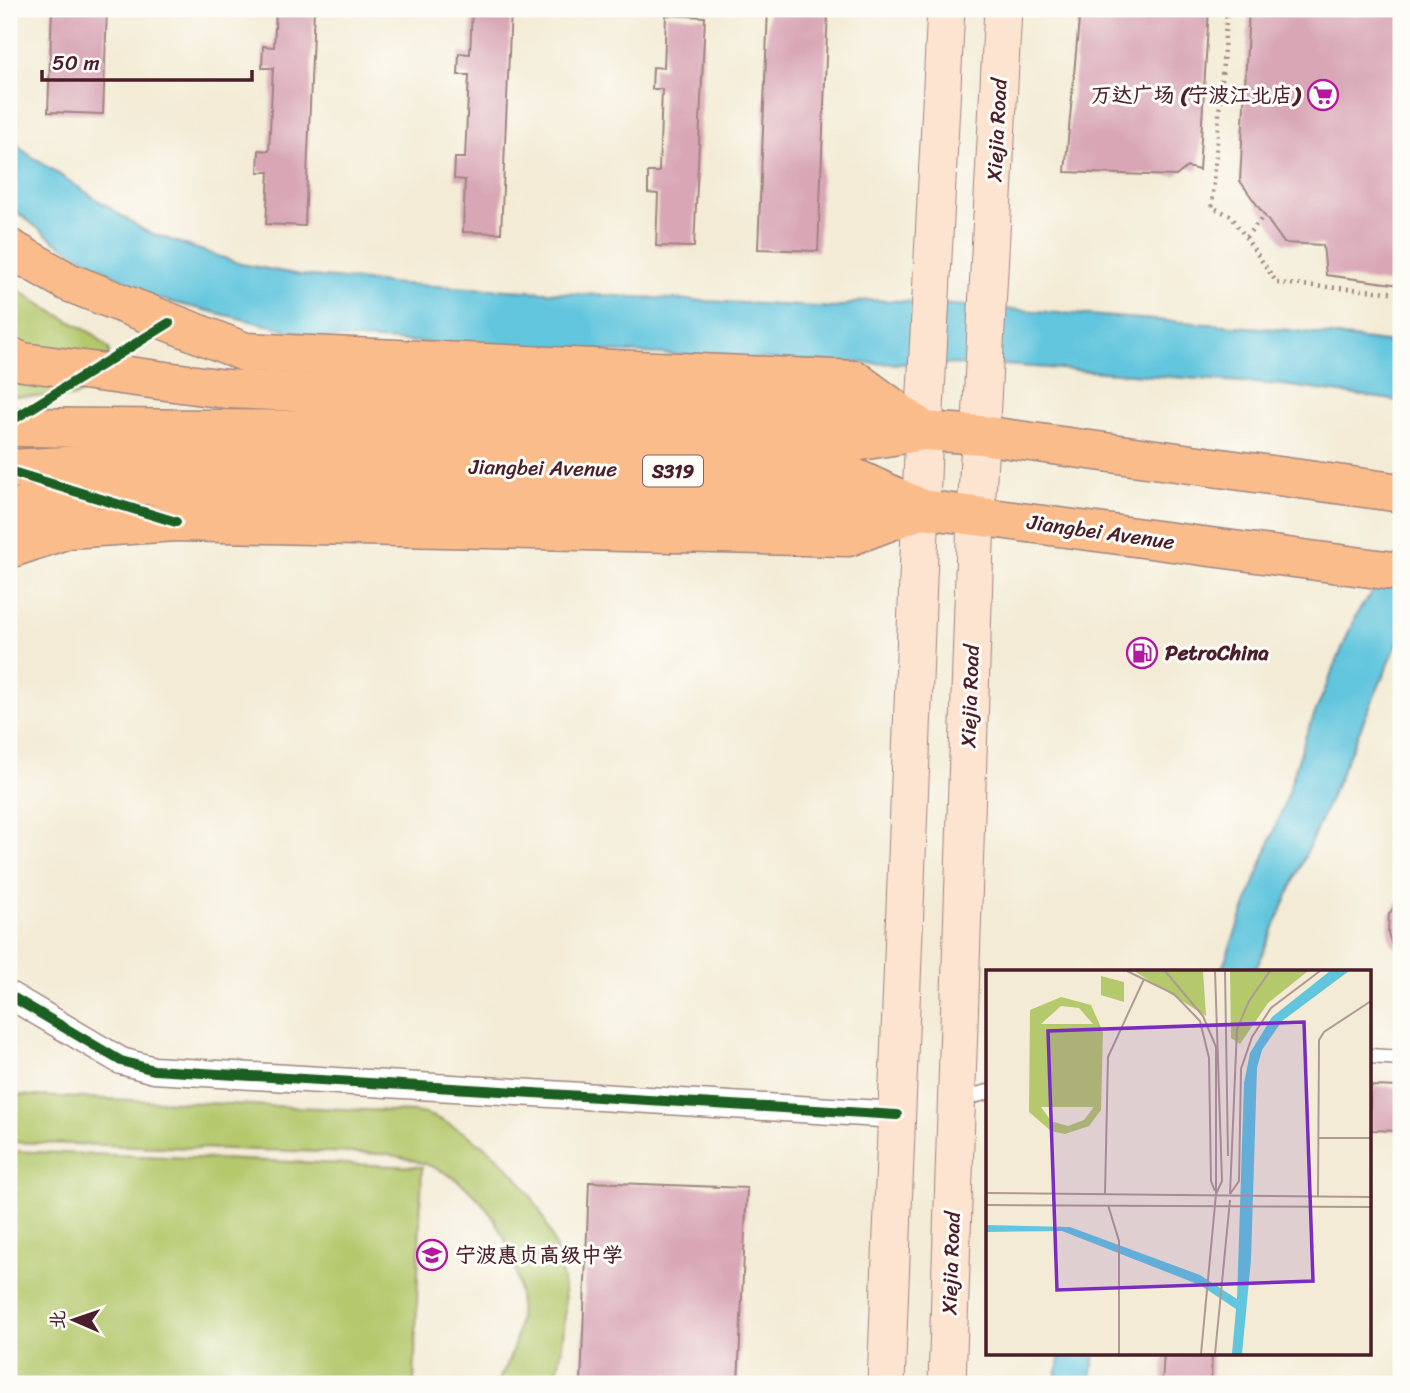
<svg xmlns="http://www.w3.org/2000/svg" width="1410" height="1393" font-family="Sriracha,'LXGW WenKai TC',sans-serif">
<rect width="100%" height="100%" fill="#fdfcf7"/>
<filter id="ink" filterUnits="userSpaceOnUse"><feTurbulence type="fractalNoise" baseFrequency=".0143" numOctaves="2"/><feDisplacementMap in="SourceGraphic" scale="14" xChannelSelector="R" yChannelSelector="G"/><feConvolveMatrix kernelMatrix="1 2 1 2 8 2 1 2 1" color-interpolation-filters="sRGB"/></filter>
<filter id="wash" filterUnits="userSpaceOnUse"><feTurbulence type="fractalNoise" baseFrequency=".00686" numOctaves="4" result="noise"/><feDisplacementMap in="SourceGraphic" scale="28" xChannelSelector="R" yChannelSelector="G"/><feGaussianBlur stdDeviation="1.57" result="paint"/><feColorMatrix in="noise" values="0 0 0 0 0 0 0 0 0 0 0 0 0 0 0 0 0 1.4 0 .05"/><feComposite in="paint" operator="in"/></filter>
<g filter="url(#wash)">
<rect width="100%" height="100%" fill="#f3ebd5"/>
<path fill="#b4c86c" stroke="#7f744c" stroke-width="2" d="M9 284 46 308 95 335 109 350V367L93 386 74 397 9 396Z
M12 1095 414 1112C432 1114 447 1123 463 1132 535 1175 574 1253 563 1337 561 1353 559 1370 552 1384H496C544 1314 515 1207 440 1170 423 1162 406 1158 388 1154L9 1142V1096Z
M9 1151 422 1167 414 1384H9Z"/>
<path fill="#60c5dd" stroke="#557284" stroke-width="2" d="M9 137 25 152 145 231 241 264 300 275 399 284 835 308 866 300 899 301 1288 330 1401 344V401L1283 385 1005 365 848 363 317 337 155 298 57 243 9 206Z
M1401 550V635L1255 971H1221L1285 802 1306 735 1356 615Z
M1060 1353H1095L1090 1384H1055Z"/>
<g id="blocks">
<path fill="#d8a6b5" d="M52 9H107L103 114 48 112Z
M276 9H314L305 226 266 224 269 172H258L259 150 269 151 273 68H262L263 46 274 47Z
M472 9H511L501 233 463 232 465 180 454 179 455 158H465L469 75H458L459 53 470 54Z
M768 9H828L818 251 758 249Z
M1080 9H1209L1199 170 1187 167 1176 176 1065 172Z
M1249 9H1401V285L1326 275 1323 245 1284 243 1240 181Z
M666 15 705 17 694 247 656 246 658 194 648 193V172H659L662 89H652L653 67 664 68Z
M1401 898V951L1392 945 1388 933 1389 914Z
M1370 1086 1401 1087V1131L1370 1130Z
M589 1182 747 1188 738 1384H581Z
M1164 1353H1212L1211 1381 1224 1382V1384H1162Z"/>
</g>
</g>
<g filter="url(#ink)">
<use href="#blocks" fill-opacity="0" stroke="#9e8580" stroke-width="2"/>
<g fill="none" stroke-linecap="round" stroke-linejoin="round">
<g stroke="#9e8580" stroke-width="17">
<path id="service" d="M1370 1056 1401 1058
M958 1100 988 1092"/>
</g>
<g stroke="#9e8580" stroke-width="29">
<path id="minor" d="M9 995 121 1061 154 1070 897 1115"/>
</g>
<g stroke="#9e8580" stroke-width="39">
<path id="secondary" d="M886 1384 924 429 946 9
M947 1384 976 515 1003 9"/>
</g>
<g stroke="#9e8580" stroke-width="41">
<path id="primary" d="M9 248 68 282 245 352 855 380 924 431
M9 427 320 430 854 442 924 431 981 435 1401 493
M9 469 198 459 848 475 922 509 1401 572
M9 549 68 529 176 522 848 537 922 509"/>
</g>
<g stroke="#9e8580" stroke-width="41">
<path id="trunk" d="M9 356 23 362 226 389 845 415 924 431
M9 514 28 504 116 484 922 509"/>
</g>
<path stroke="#9e8580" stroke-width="4.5" stroke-dasharray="2 5" stroke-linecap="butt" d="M1227 9 1212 207 1231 216 1277 283 1401 293
M1246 237 1264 215"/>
<use href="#service" stroke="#fff" stroke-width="14"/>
<use href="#minor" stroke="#fff" stroke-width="26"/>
<use href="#secondary" stroke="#fde4d1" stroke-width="37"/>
<use href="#primary" stroke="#fabc8b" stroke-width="38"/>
<use href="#trunk" stroke="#fabc8b" stroke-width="38"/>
<g stroke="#fdfcf7" stroke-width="15">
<path id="cycleway" d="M9 422 169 323
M9 471 176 522
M9 995 121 1061 154 1070 897 1115"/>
</g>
<use href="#cycleway" stroke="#1b5e20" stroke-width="10"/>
</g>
</g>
<defs>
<g id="supermarket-ring" transform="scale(1.575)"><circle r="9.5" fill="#fdfcf7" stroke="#b5179e" stroke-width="1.5"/><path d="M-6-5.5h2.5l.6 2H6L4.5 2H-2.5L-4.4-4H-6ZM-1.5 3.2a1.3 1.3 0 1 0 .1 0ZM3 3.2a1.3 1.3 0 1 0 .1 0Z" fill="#b5179e"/></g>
<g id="fuel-ring" transform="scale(1.575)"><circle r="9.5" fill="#fdfcf7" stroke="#b5179e" stroke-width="1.5"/><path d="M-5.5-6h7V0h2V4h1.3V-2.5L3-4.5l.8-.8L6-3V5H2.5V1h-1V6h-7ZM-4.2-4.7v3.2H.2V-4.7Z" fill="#b5179e"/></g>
<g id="school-ring" transform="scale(1.575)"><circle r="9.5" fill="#fdfcf7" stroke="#b5179e" stroke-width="1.5"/><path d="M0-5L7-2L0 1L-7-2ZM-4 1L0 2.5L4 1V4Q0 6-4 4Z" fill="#b5179e"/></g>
</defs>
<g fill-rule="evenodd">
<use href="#supermarket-ring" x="1323" y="95"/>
<use href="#fuel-ring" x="1142" y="653"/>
<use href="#school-ring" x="432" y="1255"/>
</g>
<g text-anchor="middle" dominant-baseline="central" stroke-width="6" stroke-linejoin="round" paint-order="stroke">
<rect fill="#fdfcf7" stroke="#806168" stroke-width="2" x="643" y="455.5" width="60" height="31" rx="5"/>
<g font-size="19" font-weight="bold" fill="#4a1f2b">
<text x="673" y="471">S319</text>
</g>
<g font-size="21" font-weight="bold" fill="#4a1f2b" stroke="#fdfcf7" text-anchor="start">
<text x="1300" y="95" text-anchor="end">万达广场 (宁波江北店)</text>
<text x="1165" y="653">PetroChina</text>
<text x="455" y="1255">宁波惠贞高级中学</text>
</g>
<g font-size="21" fill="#4a1f2b" stroke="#fdfcf7">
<text transform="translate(997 130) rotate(-87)">Xiejia Road</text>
<text transform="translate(543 468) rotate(1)">Jiangbei Avenue</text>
<text transform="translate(1101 532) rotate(8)">Jiangbei Avenue</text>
<text transform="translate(970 696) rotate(-88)">Xiejia Road</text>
<text transform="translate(951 1263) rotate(-88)">Xiejia Road</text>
</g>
</g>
<g transform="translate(986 970)">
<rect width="385" height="385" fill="#f3ebd5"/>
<path d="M148 1H217L220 46ZM244 1H322L282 33 254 74 245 68ZM115 6 138 12V32L115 25ZM75 27 105 35 117 62 115 140 103 156 79 164 65 161 43 142 44 40ZM75 36 93 38 107 54H55ZM55 137H106L107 138 98 150 82 156 65 151Z" fill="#b4c86c" fill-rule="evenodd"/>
<path d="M344 1H363L296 51 276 80 271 98 265 290 256 384H246L250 339 214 315 76 261 0 262V255L84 257 214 305 251 329 258 113 264 83 286 47Z" fill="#60c5dd"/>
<path fill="none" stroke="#af9991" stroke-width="2" d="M141 1 188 24 214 51 223 88 225 211 229 221M179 1 217 46 230 77V224M239 1 242 186M332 168H385M0 223 385 227M119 224 122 87 158 9M244 224 253 211 255 99 266 67 285 38 334 1M244 224 251 59 263 31 284 1M332 226 333 70 338 62 385 31M0 235 385 237M122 235 133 271V384M215 384 230 224 236 211 229 1M229 384 244 230"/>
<path fill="#7b2cbf" fill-opacity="0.15" stroke="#7b2cbf" stroke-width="3.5" d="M318 52 327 311 71 320 62 61Z"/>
<rect width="385" height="385" fill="none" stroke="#4a1f2b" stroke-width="3.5"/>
</g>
<rect width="1410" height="1393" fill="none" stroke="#fdfcf7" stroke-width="35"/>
<g transform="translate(74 1320) rotate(272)" stroke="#fdfcf7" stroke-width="5" paint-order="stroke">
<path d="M0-5L12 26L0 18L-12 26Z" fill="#4a1f2b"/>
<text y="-10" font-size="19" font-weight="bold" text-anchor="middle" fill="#4a1f2b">北</text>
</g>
<path d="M42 70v10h210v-10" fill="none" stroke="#4a1f2b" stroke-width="3.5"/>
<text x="52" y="70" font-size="21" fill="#4a1f2b" stroke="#fdfcf7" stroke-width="5" paint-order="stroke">50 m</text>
</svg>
